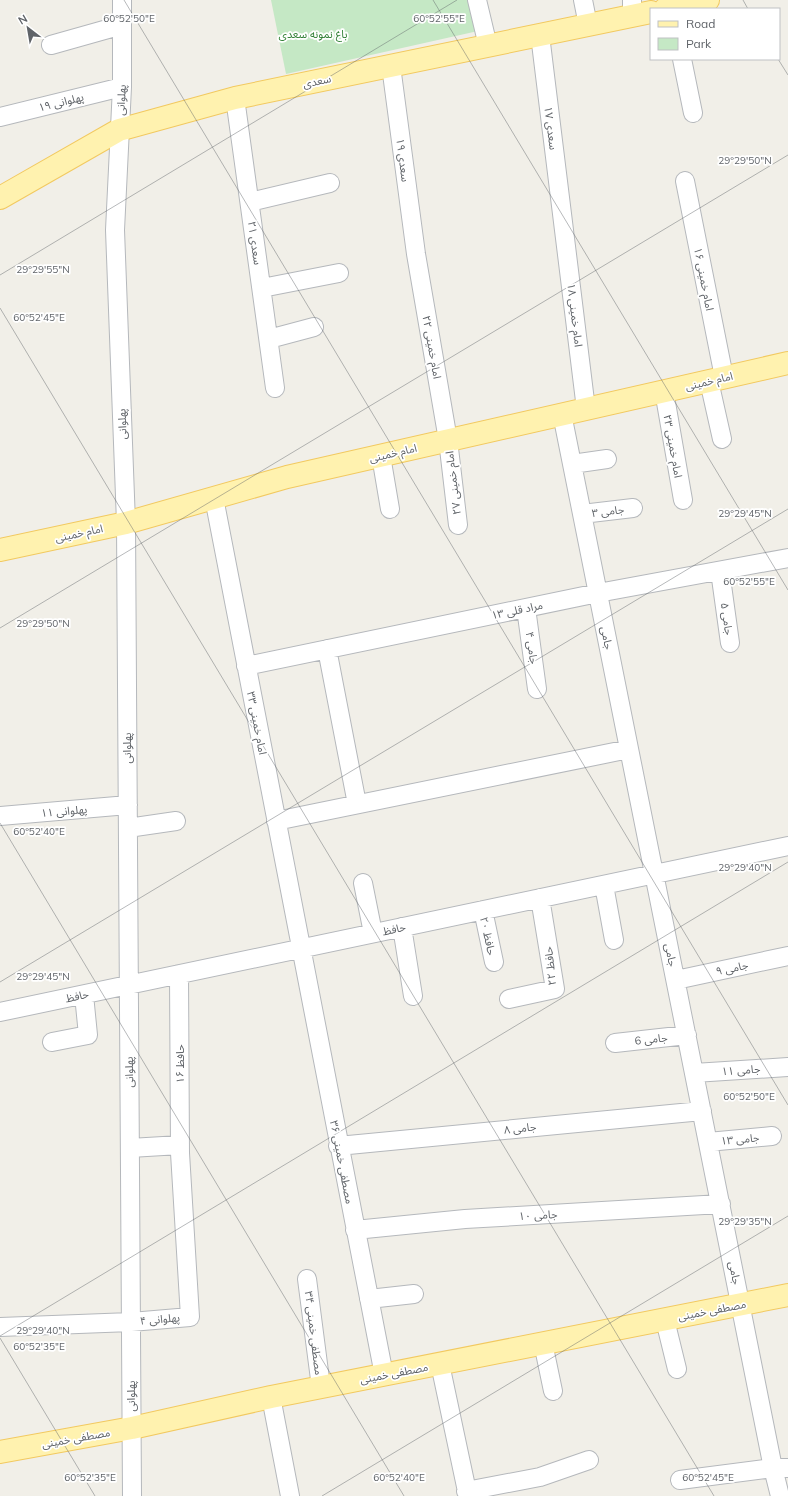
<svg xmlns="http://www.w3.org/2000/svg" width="788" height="1496" font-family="Mulish,'Noto Sans Arabic',sans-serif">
<rect width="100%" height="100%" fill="#f1efe8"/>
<path fill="#c5e8c5" d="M271 0H471L478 31 286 74Z"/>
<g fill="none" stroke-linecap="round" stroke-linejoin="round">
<g stroke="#b5b8bc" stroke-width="20">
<path id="minor" d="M122 0V87L115 230 126 523 132 1496
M477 0 488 46
M583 0 588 25
M632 16V0
M540 35 586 409
M51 45 122 25
M682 59 693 113
M391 66 416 254 448 440 458 525
M235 98 275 388
M0 117 122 87
M685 181 724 377
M250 202 330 183
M262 288 339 273
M269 339 314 327
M709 381 722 439
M664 391 683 500
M562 414 773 1468 780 1496
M381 456 390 509
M572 464 607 459
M214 498 384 1375
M582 514 633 508
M720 571 730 643
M526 608 537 689
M327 649 357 804
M246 666 598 593 788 558
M0 816 128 805
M276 821 629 749
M128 828 176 821
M363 883 373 933
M604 885 614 940
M483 910 494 962
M402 927 413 996
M676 980 788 956
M509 999 555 989 540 898
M0 1012 788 846
M52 1042 88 1035 84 995
M615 1043 687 1035
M694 1073 788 1067
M708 1142 772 1136
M338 1146 702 1111
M130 1148 180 1145
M355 1230 465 1219 721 1204
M307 1279 321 1387
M369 1299 414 1294
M665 1320 677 1369
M0 1327 131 1322 190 1317 180 1153 179 974
M543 1343 553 1391
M440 1364 468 1496
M271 1397 290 1496
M680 1480 773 1468H788
M466 1491 540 1477 589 1460"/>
</g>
<g stroke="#f2c960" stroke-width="24">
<path id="major" d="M665 9 708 0
M0 198 119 130 235 98 651 12
M0 550 126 523 287 477 788 363
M0 1452 132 1428 271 1397 788 1295"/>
</g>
<use href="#minor" stroke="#fff" stroke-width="18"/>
<use href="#major" stroke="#fff2af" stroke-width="22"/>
</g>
<path fill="none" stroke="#5f6368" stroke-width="1" stroke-opacity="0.45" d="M124 0 788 1105M433 0 788 590M743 0 748 9M778 59 788 75M0 275 457 0M0 308 714 1496M0 628 788 155M0 823 404 1496M0 982 788 509M0 1336 788 862M0 1338 95 1496M322 1496 788 1216"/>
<g text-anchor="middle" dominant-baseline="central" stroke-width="3.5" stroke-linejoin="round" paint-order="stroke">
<g font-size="11" fill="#348238" stroke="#fff">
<text x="313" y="34">باغ نمونه سعدی</text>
</g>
<g font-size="11" fill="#5f6368" stroke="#fff">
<text transform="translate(317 81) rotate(-12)">سعدی</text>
<text transform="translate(121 100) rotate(-87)">پهلوانی</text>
<text transform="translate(61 102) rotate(-14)">پهلوانی ۱۹</text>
<text transform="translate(551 128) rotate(83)">سعدی ۱۷</text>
<text transform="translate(403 160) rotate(83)">سعدی ۱۹</text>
<text transform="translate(255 243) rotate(82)">سعدی ۲۱</text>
<text transform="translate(704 279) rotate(79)">امام خمینی ۱۶</text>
<text transform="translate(575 315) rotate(83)">امام خمینی ۱۸</text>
<text transform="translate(432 347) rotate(80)">امام خمینی ۲۲</text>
<text transform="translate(709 381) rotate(-13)">امام خمینی</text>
<text transform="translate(122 424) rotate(-92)">پهلوانی</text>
<text transform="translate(673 446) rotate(80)">امام خمینی ۲۳</text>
<text transform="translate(393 453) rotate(-13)">امام خمینی</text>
<text transform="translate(453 483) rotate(-97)">امام خمینی ۲۷</text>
<text transform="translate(608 511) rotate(-7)">جامی ۳</text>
<text transform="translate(79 533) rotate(-12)">امام خمینی</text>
<text transform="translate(517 610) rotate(-12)">مراد قلی ۱۳</text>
<text transform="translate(727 619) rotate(82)">جامی ۵</text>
<text transform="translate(607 638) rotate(79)">جامی</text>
<text transform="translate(532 648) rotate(82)">جامی ۴</text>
<text transform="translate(257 723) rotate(79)">امام خمینی ۳۳</text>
<text transform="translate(127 748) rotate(-90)">پهلوانی</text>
<text transform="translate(64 811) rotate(-5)">پهلوانی ۱۱</text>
<text transform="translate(394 929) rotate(-12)">حافظ</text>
<text transform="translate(488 936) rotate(78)">حافظ ۲۰</text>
<text transform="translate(671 955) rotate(79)">جامی</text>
<text transform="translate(550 966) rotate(-96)">حافظ ۲۲</text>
<text transform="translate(732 968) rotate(-12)">جامی ۹</text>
<text transform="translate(77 996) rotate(-12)">حافظ</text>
<text transform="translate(651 1039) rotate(-6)">جامی 6</text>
<text transform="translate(180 1064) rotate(-90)">حافظ ۱۶</text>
<text transform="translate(741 1070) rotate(-4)">جامی ۱۱</text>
<text transform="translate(129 1072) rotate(-91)">پهلوانی</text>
<text transform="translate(520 1128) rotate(-6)">جامی ۸</text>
<text transform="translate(740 1139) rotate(-5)">جامی ۱۳</text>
<text transform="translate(342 1162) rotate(79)">مصطفی خمینی ۳۶</text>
<text transform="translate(538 1215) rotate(-3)">جامی ۱۰</text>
<text transform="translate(735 1273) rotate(79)">جامی</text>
<text transform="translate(712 1310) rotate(-11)">مصطفی خمینی</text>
<text transform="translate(160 1319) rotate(-5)">پهلوانی ۴</text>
<text transform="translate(314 1333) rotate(83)">مصطفی خمینی ۳۴</text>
<text transform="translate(394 1373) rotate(-11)">مصطفی خمینی</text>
<text transform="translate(131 1396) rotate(-90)">پهلوانی</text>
<text transform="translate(76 1438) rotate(-10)">مصطفی خمینی</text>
</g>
</g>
<g font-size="10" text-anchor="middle" fill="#5f6368" stroke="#fff" stroke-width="3.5" stroke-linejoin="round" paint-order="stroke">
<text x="129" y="22">60°52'50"E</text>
<text x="439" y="22">60°52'55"E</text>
<text x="745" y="164">29°29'50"N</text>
<text x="43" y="273">29°29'55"N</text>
<text x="39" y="321">60°52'45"E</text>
<text x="745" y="517">29°29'45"N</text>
<text x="749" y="585">60°52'55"E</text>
<text x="43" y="627">29°29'50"N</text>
<text x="39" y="835">60°52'40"E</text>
<text x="745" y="871">29°29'40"N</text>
<text x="43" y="980">29°29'45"N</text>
<text x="749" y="1100">60°52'50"E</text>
<text x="745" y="1225">29°29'35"N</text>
<text x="43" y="1334">29°29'40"N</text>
<text x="39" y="1350">60°52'35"E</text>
<text x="90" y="1481">60°52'35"E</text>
<text x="399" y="1481">60°52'40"E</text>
<text x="708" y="1481">60°52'45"E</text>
</g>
<rect x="650" y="8" width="130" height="52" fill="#ffffff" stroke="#bfc1c3"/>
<rect x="658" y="21" width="20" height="6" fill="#fff2af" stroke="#bfc1c3"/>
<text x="686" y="28" font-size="12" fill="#5f6368">Road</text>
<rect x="658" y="38" width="20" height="12" fill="#c5e8c5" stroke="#bfc1c3"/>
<text x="686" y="48" font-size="12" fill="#5f6368">Park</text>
<g transform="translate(28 28) rotate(329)" stroke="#ffffff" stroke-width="3" paint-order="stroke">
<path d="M0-3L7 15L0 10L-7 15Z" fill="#5f6368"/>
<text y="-6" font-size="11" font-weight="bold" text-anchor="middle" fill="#5f6368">N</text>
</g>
</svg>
